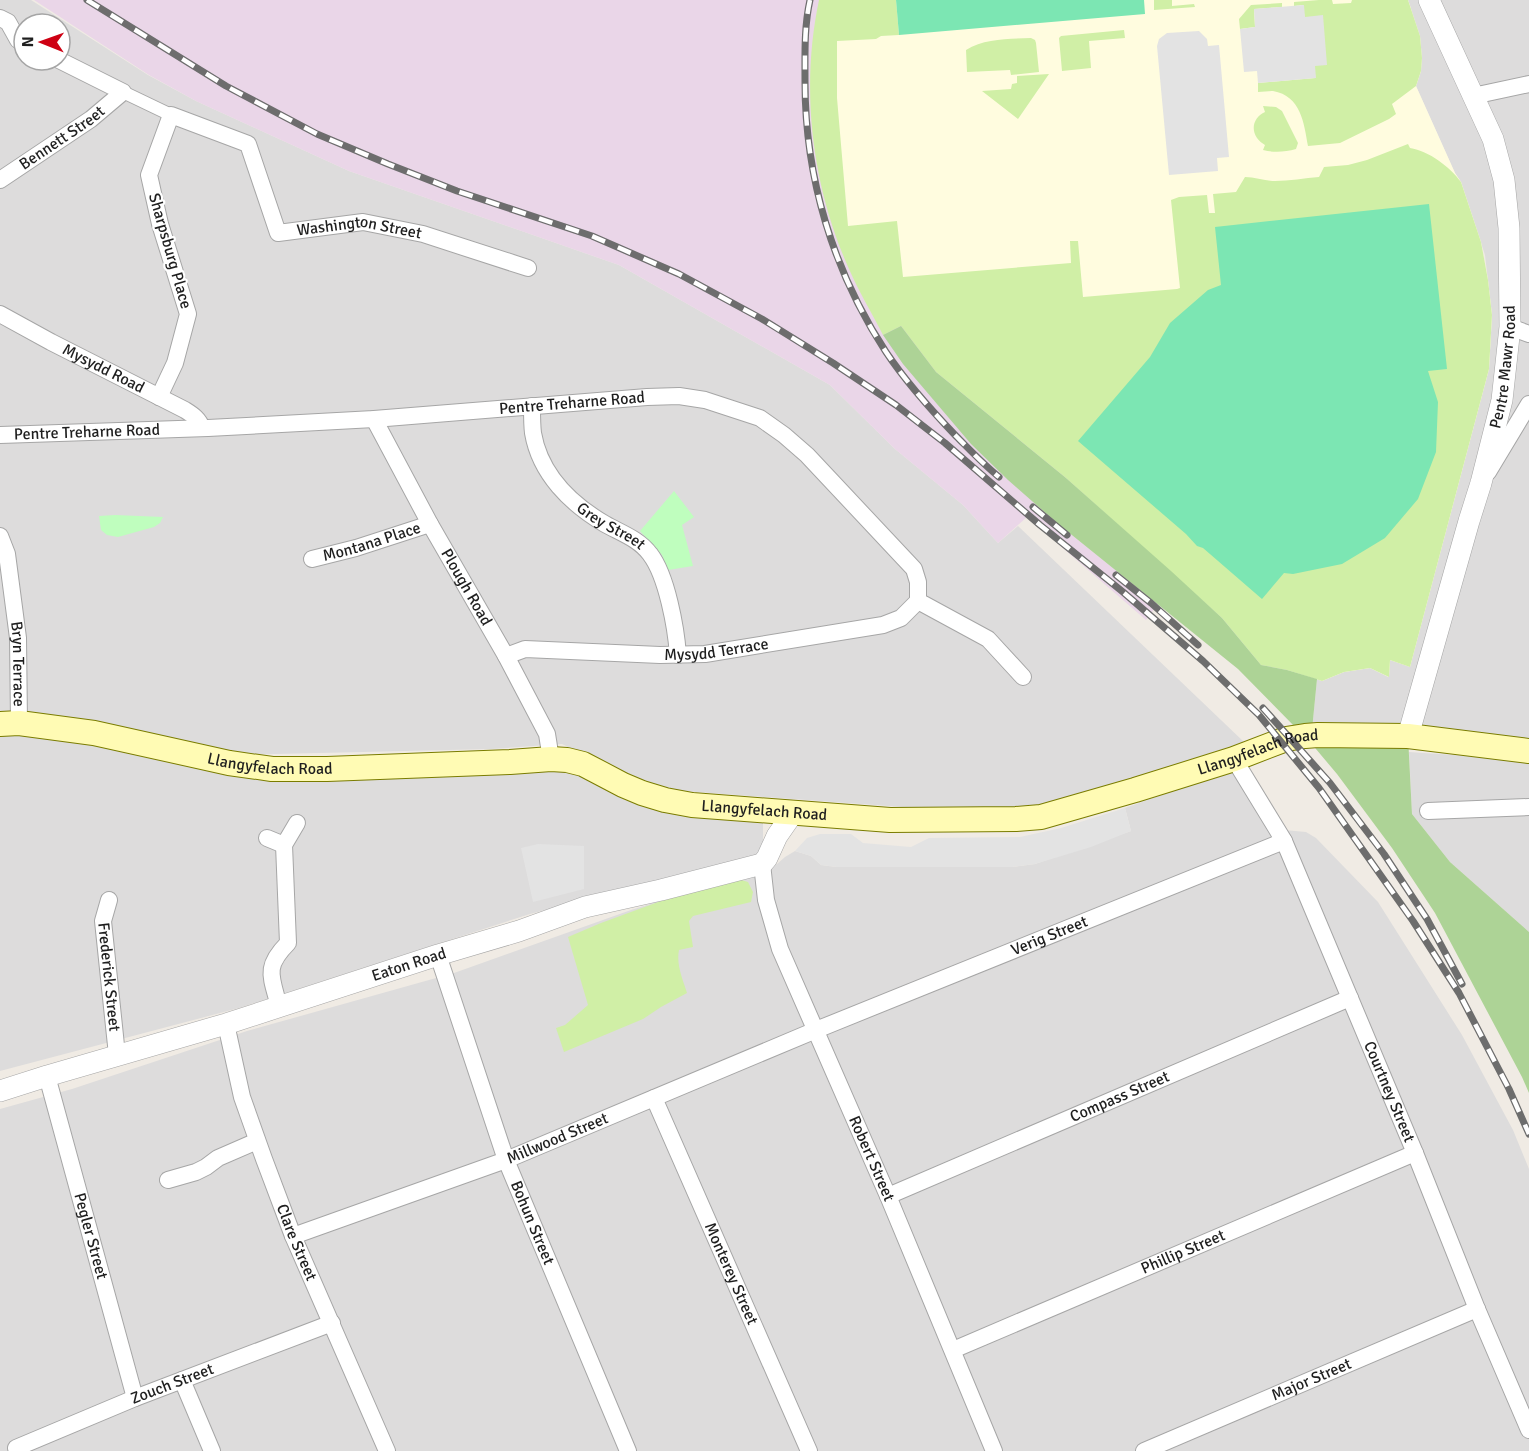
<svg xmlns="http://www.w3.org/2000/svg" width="1529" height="1451" font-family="Signika,sans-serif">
<rect width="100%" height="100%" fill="#f0ebe4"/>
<path fill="#dddcdc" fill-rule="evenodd" d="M0 0H31L148 75 196 101 349 171 619 265 830 385 895 449 963 505 998 543 1018 526 1244 742 1037 810 957 811 655 789 562 744 492 749 230 755 0 716ZM24 24H60V60H24Z
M1408 0H1529V742L1446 729 1392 726 1312 730 1317 679 1322 681 1344 672 1370 668 1388 677 1390 660 1410 666 1489 369 1492 315 1485 255 1461 182 1455 173 1416 86 1421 71 1411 8Z
M0 732 150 752 575 772 625 800 678 814 763 823V853L530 914 239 1008 0 1071Z
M1409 752 1529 760V932L1450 862 1412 814Z
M1247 765 1284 830 1306 832 1316 838 1378 902 1462 1035 1513 1130 1529 1169V1451H0V1109L72 1089 247 1031 454 973 631 910 777 864 785 857 795 851 811 856 821 865 837 867H1012L1035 864 1131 831 1125 808Z"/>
<path fill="#ead6e8" d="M34 0H831L936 372 1066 478 1057 523 1158 604 1146 620 1027 517 998 543 963 505 895 449 830 385 619 265 349 171 196 101 149 75Z"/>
<path fill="#fffcdf" d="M831 0H1408L1420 36 1422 58 1421 71 1416 86 1455 173 1461 182 1481 242 1488 280 1492 315 1489 369 1410 667 1390 660 1389 677 1370 668 1344 672 1322 681 1287 670 844 237Z"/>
<path fill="#d0efa6" d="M819 0H896L899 35 881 36 876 39 837 41V98L848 226 897 221 903 277 1071 263 1070 241H1078L1083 297 1177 289 1180 288 1171 200 1179 197 1207 195 1209 213H1215L1213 194 1236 192 1245 177C1255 177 1265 181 1275 181 1289 181 1305 178 1319 177L1324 167 1348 165 1367 160 1408 144 1410 148C1429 151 1450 167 1461 182L1481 242 1488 280 1492 315 1489 369 1410 667 1390 660 1389 677 1370 668 1344 672 1322 681 1287 670 1261 665 1222 618 1066 478 936 372 901 326 883 335C872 313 859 292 849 269 812 186 800 90 819 0Z
M1154 0H1172V6L1194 4 1195 7 1154 10Z
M1319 0H1332L1333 4 1351 3 1352 0H1408L1420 36 1422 58 1421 71 1416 86 1392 104 1396 114 1389 119 1340 143 1308 146C1304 123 1301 96 1273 91 1269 91 1263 92 1258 92V83L1315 78C1316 54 1305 30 1303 5L1294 6V2Z
M1282 3V7L1254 9 1255 27 1240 29 1239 19 1251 5Z
M1124 30 1125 38 1089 41 1091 68 1062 71 1059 38 1061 36Z
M1031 38 1035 40 1036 43 1039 72 1011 75 1010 70 967 72 966 50C985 38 1009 39 1031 38Z
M1049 74 1018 119 982 91 1011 89 1012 84 1017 83V76Z
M1263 106 1276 107 1282 111 1298 143 1296 149C1285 152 1274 153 1263 150L1265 145C1262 143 1259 141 1257 138 1250 128 1255 116 1265 112Z
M738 879 748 882 753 892 751 902 693 916 689 921 693 947 679 950C676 965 683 980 687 993L661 1007 643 1019 564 1052 556 1028 565 1025 588 1005 568 937 601 923 669 898Z"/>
<path fill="#add396" d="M901 326 936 372 1066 478 1171 571 1222 618 1261 665 1287 670 1317 679 1312 730 1295 727 1238 669 1057 523 1008 480 971 444 903 364 883 335Z
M1305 736H1408L1412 814 1450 862 1529 932V1093L1522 1077 1435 913 1392 848 1337 774Z"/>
<path fill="#bffebe" d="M674 491 694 517 682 525 693 566 668 570 662 555 640 531Z
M115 515 163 517 160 523 154 527 118 537 107 535 101 530 99 516Z"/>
<path fill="#7ce6b3" d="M896 0H1144L1145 14 899 35Z
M1429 204 1447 369 1428 371 1438 402 1436 452 1418 499 1385 538 1342 564 1293 574 1284 573 1262 599 1203 548 1197 546 1186 534 1078 441 1150 357 1170 323 1208 290 1221 285 1215 227Z"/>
<path fill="#e3e3e3" d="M1304 5 1305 17 1323 15 1327 65 1315 66 1316 78 1258 83 1257 71 1244 72 1240 29 1255 27 1254 9Z
M1199 31 1207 39 1208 46 1219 45 1229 157 1217 158 1218 171 1169 175 1157 46 1159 39 1167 33Z
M1125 808 1131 831 1091 847 1035 864 1012 867H837L821 865 811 856 795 851 807 838 820 834H851L863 843 911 847 929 838 1020 837 1061 828Z
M538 844 584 846V889L533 902 521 848Z"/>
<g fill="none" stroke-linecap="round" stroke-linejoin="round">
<g stroke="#a6a6a6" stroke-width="14">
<path id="pedestrian" d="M123 92 171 115"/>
</g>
<g stroke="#a6a6a6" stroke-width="18">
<g id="minor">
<path d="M0 18 8 22 18 40 24 43"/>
<path d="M1473 96 1529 84"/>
<path id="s1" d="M0 180 91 119 123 92 59 60"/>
<path id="s2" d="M0 314 51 342 185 410C193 415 199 419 202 428"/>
<path d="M1510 327 1529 334"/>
<path id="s3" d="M159 397 175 363 188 314 160 224 149 175 171 115 248 144 278 233 363 222 423 234 528 268"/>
<path id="s4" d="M532 406C532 415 532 425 533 433 540 474 571 504 605 524 621 533 639 539 650 554 667 576 676 628 678 655"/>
<path id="s5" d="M374 419 430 524 506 656 547 734 551 759"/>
<path id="s6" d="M0 435 208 428 374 419 647 397 679 396 705 400 760 418 784 435 807 455 914 569 918 582V601L988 639 1023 677"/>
<path d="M1488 472 1529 404"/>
<path id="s7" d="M0 536 7 554 18 638 19 723"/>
<path id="s8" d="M312 559 356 548 430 524"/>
<path id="s9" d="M506 656 525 649 660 655 705 654 883 625 901 618 918 601"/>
<path id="s10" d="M1234 759 1284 841 1415 1153 1477 1309 1529 1430"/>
<path d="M1428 811 1529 807"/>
<path d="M267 838 284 845"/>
<path id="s11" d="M762 864 766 900 780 949 888 1196 994 1451"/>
<path id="s12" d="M109 900 103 921 117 1055"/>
<path id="s13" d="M438 955 506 1160 628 1451"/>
<path d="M279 1006C271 976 264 967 288 943L284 845 297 823"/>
<path id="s14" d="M226 1024 242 1097 264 1159 293 1236 387 1451"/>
<path id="s15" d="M47 1076 135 1398"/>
<path id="s16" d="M654 1098 809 1451"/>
<path d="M168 1180 196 1172 206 1167 218 1158 257 1141"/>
<path id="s17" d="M888 1196 1350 998"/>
<path id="s18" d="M293 1236 506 1160 816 1030 1284 841"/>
<path id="s19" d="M953 1350 1415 1153"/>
<path d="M182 1380 212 1451"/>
<path id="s20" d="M17 1451 16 1448 135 1398 332 1323"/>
<path id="s21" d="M1144 1451 1477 1309"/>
</g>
</g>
<g stroke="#a6a6a6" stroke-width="22">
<g id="tertiary">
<path id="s22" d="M1408 736 1469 521 1481 483 1502 400 1510 327 1509 228 1504 180 1493 139 1429 0"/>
<path id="s23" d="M0 1091 47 1076 226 1024 438 955 519 931 585 907 661 890 762 864 767 858 777 836 793 813"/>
</g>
</g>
<g stroke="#7a7c00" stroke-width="26">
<g id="secondary">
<path id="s24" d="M0 724 19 723 94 733 229 763 272 769H327L510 762 551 759 567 760 583 764 623 785 642 793 665 800 692 805 890 820 1016 819 1041 817 1135 790 1234 759 1286 739 1305 736 1318 735 1408 736 1529 751"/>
</g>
</g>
<use href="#pedestrian" stroke="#fff" stroke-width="12"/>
<use href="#minor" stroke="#fff" stroke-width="16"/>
<use href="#tertiary" stroke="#fff" stroke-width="21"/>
<use href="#secondary" stroke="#fffbb4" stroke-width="24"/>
<g stroke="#6d6d6d" stroke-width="7">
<path id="rail" d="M87 0 226 86 317 134 388 164 457 191 592 236 679 274 762 319 833 363 896 405 945 443 1040 525 1123 592 1203 661 1259 715 1319 788 1413 921 1459 993 1509 1089 1529 1134
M810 0C804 27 805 54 805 82 805 178 833 271 886 352 906 382 932 411 956 436 970 450 983 464 999 477
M1033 507 1067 535
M1116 575 1151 603 1198 645
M1263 708 1330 783 1384 854 1427 919 1462 984"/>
</g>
<use href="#rail" stroke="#fff" stroke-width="4.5" stroke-dasharray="14" stroke-linecap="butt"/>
</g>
<g text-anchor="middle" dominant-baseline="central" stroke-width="4.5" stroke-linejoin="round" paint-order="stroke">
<g font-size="16" fill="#1f1f1f" stroke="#fff">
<text stroke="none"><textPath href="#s1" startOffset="75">Bennett Street</textPath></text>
<text stroke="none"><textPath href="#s3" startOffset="555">Washington Street</textPath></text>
<text transform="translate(170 251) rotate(74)">Sharpsburg Place</text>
<text stroke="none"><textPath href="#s22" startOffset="382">Pentre Mawr Road</textPath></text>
<text stroke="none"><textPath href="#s2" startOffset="117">Mysydd Road</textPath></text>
<text stroke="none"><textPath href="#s6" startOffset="573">Pentre Treharne Road</textPath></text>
<text stroke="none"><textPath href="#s6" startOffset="87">Pentre Treharne Road</textPath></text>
<text stroke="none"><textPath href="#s4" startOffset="153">Grey Street</textPath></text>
<text stroke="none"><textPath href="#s8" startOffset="62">Montana Place</textPath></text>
<text stroke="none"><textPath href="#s5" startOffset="192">Plough Road</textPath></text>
<text stroke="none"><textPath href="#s9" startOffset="212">Mysydd Terrace</textPath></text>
<text stroke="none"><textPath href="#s7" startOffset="130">Bryn Terrace</textPath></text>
<text stroke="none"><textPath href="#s24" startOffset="1282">Llangyfelach Road</textPath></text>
<text stroke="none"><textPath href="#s24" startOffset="274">Llangyfelach Road</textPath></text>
<text stroke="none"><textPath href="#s24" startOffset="778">Llangyfelach Road</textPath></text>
<text stroke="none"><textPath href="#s18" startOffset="814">Verig Street</textPath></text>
<text stroke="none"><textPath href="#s23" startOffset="428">Eaton Road</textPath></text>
<text stroke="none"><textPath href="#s12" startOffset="78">Frederick Street</textPath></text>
<text stroke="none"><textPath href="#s10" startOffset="368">Courtney Street</textPath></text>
<text stroke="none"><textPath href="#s17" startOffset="252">Compass Street</textPath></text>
<text stroke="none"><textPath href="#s18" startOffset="282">Millwood Street</textPath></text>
<text stroke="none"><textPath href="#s11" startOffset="316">Robert Street</textPath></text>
<text stroke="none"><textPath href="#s13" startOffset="284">Bohun Street</textPath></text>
<text stroke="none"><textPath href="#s15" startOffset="166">Pegler Street</textPath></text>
<text stroke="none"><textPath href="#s14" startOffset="230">Clare Street</textPath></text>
<text stroke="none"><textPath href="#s19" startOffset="250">Phillip Street</textPath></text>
<text stroke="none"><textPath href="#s16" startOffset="192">Monterey Street</textPath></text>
<text stroke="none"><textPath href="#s21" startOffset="182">Major Street</textPath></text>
<text stroke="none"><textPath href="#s20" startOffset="172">Zouch Street</textPath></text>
</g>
</g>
<g transform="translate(42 42) rotate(271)"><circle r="28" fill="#ffffff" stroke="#a5a5a5" stroke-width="1.5"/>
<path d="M0-4.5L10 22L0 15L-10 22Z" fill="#ce0013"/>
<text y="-9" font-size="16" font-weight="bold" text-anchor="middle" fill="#1f1f1f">N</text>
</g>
</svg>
